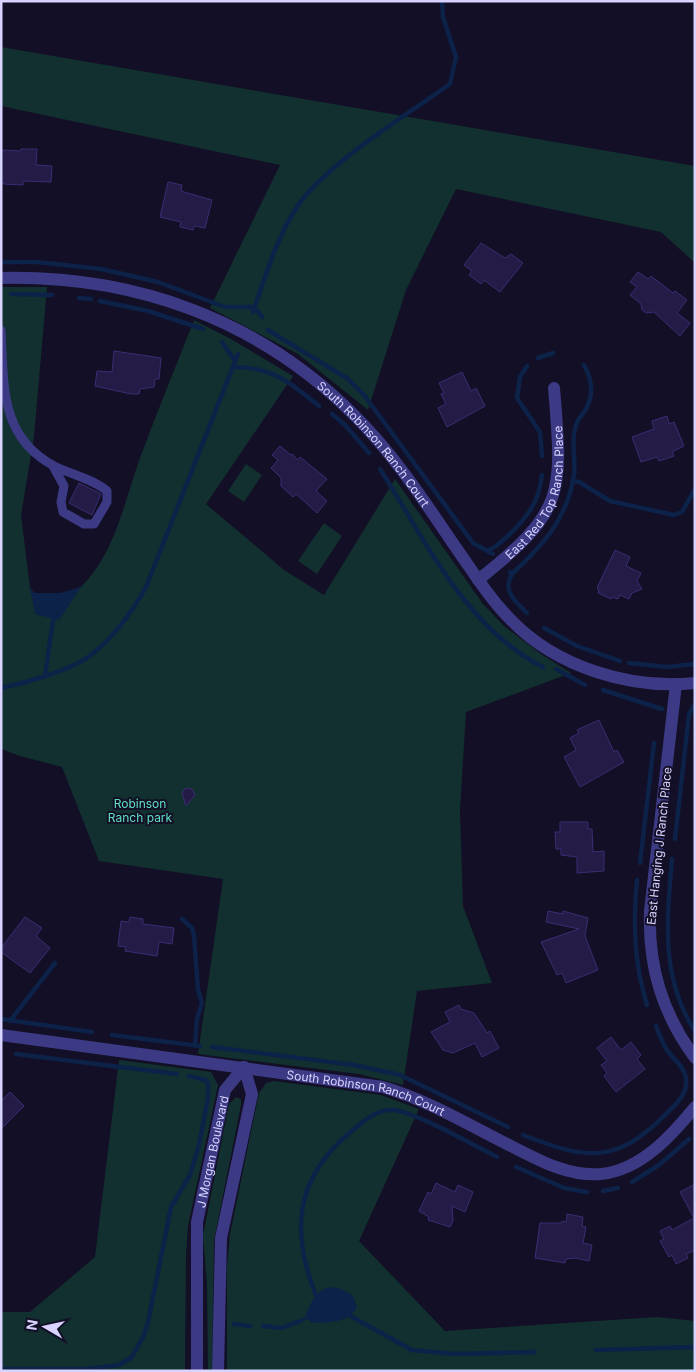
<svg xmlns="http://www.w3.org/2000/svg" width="696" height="1372" font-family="Inter,sans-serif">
<rect width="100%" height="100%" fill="#130f26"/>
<path fill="#12302f" d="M1 47 695 166V263L661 232 456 189 406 290 368 410 298 354 210 308 280 165 1 106Z
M1 287H47L34 437 21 515 30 588 34 593C48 593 72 596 82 586 116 551 124 502 140 458 157 412 176 366 194 320L231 339 293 376 206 504 284 570 324 595 395 479 483 604 504 626 541 654 571 673 466 712 460 810 463 906 492 983 417 991 403 1085 359 1074 198 1054 223 879 99 861 62 767 20 756 1 749Z
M246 464 262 475 244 502 228 491Z
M324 523 342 536 317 574 298 561Z
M119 1060 211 1072 218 1085 188 1226 186 1255 185 1371H1V1312H30L95 1257Z
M274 1081 381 1095 419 1109 359 1241 445 1331 658 1317 695 1321V1371H227V1267L230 1234 259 1093 266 1083Z
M236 1097 241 1099V1105L214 1240 212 1371H208L207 1285 203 1235 229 1104Z"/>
<path fill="#0c2248" d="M81 587 59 620 35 614 30 588 35 593H60Z
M330 1287 342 1289 353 1296 357 1307C351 1322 327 1323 313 1323L307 1319 296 1325 294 1322 305 1317C310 1304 316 1290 330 1287Z"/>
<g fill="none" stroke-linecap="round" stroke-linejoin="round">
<path stroke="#0c2248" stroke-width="4.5" d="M1 262H37L101 269 158 282 225 307H254L262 317
M11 294 52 295
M79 298 91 299
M100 301 148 311 203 329
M253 312C266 275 280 225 306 195 342 154 405 116 450 84L456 57 443 17 442 1
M268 330 348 379 364 395 473 543 493 554
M222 342 235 361
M538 358 553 353
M527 366 520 377 517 398 540 432 542 456
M233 367C272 367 290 382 319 406
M332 414 345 425 369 453
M380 469C425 539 466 629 543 667
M572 481 579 482 610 501 674 515 682 512 695 489
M489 550C497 547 504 539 511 533 529 515 539 501 542 475
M510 572 512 574C502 591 515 601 527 613
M512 574C544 544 567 519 574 475 576 460 571 444 575 429 576 420 582 416 586 409 594 394 592 379 584 365
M544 628 577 646 620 661
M629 663 667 667 695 664
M556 669 585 685
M45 675 54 614
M1 688C25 683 72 670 91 655 114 637 132 612 146 587L238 354
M603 690 662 709
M675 839 689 714 695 704
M672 859C667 919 660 978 695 1031
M640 863 654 743
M637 880C633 923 634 963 647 1005
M182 919 192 928 194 936 198 990 202 1003 197 1019 195 1046
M1 1019 92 1032
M10 1021 55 963
M112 1035 200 1046
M212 1047 354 1065 400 1075 508 1127
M16 1054 177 1074
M523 1135C587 1160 616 1165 667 1113 677 1103 688 1094 686 1078 684 1066 673 1059 667 1050 662 1042 659 1034 656 1026
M516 1167 564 1188 587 1192
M632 1182 659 1165 689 1139
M603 1191 618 1188
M318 1300C290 1234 293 1178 353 1130 364 1121 377 1109 393 1110 416 1112 473 1145 497 1157
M345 1313 412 1350 455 1354 535 1352
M234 1324 250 1326
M263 1326 282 1328 300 1321
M596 1350 695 1347
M1 1369H86L119 1365 132 1357 144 1335 148 1322 171 1207 190 1175 199 1145 208 1098V1083L206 1080 189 1076"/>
</g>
<path fill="#241b47" stroke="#3b2d73" d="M21 149H37L36 165 52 166 51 182 23 181V185L4 184 1 181V153L3 150 20 151Z
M168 182 182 185 181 190 184 192 212 200 205 228 194 226 193 230 180 227 181 222 160 217Z
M481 243 505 258 511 254 523 263 500 292 484 280 481 284 469 275 472 271 464 265Z
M638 272 648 279 651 276 673 293 675 291 687 300 677 313 690 323 680 336 654 312 646 313 642 310 641 304 630 295 637 287 630 282Z
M114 351 161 358 159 379H155L154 387 140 389 139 394H131L95 386 97 371 112 372Z
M462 372 471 391 476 388 485 406 447 427 438 408 446 404 441 394 444 393 439 383Z
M667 416 669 424 674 422 684 446 672 452 674 456 659 461 657 457 641 462 632 437 654 429 652 421Z
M280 446 291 455 292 454 298 460 300 457 327 479 316 491 327 501 317 513 296 494 293 497 281 486V478L271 468 278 460 272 455Z
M79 483 101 494 92 515 69 503Z
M615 550 630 557 626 566 641 573 637 581 642 589 632 593 629 599 620 595 618 599 612 597 611 599 598 593 599 590 597 588Z
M599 720 614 752 617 750 624 762 580 787 564 757 576 750 570 738 579 733 577 730Z
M186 788 192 789 195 795 186 806 182 793Z
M560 822H588V829H592L593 852 604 851V871L577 873V857L561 855V849H556L555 832H560Z
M548 911 563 914V911L588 918 585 936 598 970 566 983 562 973 557 975 541 942 579 929 546 922Z
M25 917 42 928 36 936 50 948 30 973 1 952V948Z
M130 917 143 919V924L174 928 172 944 159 942 157 956 125 951 126 947 118 946 121 921 129 922Z
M459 1005 461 1009 474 1013 487 1033 490 1031 499 1048 482 1057 475 1043 453 1053 443 1050 431 1032 450 1022 445 1012Z
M611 1037 621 1050 631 1042 641 1055 637 1059 645 1069 616 1092 604 1076 607 1073 601 1065 607 1061 597 1048Z
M10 1092 24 1106 1 1129V1101Z
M436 1183 455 1192 458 1185 473 1192 465 1212 452 1206 453 1221 450 1227 428 1220 429 1217 419 1211 428 1192 431 1194Z
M695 1184V1250L686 1254 688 1258 676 1264 672 1255 669 1257 660 1241 664 1239 660 1231 670 1226 672 1230 694 1218 680 1192Z
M567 1214 583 1217 582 1226 586 1227 583 1243 592 1245 589 1261 575 1258 566 1259 565 1263 535 1258 540 1223H561L562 1221 566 1222Z"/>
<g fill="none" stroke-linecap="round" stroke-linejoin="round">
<path stroke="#3d3a85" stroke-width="9" d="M1 330C4 387 0 437 54 466 70 474 93 479 107 491V502L94 524H84L63 512 61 502 64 486 53 466"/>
<g stroke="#3d3a85" stroke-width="12">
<path id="s1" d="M1 278C134 275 258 319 353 414 395 455 426 504 459 552 475 575 491 600 511 620 556 667 631 690 695 683"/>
<path id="s2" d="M478 580C565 511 563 495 554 388"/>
<path d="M676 684 650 911C648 966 662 1013 695 1058"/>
<path id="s3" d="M1 1035 383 1087C424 1099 462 1121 501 1141 532 1156 564 1177 601 1174 641 1170 671 1136 695 1107"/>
<path id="s4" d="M197 1371V1222L225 1090 244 1067"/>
<path d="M218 1371 221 1238 252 1094 244 1067"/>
</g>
</g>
<g text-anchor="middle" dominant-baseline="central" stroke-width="4" stroke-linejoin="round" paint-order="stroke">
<g font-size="12" fill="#d9d4ff" stroke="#130f26">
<text stroke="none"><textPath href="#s1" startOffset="424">South Robinson Ranch Court</textPath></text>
<text stroke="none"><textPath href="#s2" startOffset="111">East Red Top Ranch Place</textPath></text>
<text transform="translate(659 846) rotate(-84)">East Hanging J Ranch Place</text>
<text stroke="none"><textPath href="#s3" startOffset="370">South Robinson Ranch Court</textPath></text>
<text stroke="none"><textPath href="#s4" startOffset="221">J Morgan Boulevard</textPath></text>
</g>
<g font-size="12" fill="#5fe0c0" stroke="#130f26">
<text x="140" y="803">Robinson<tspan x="140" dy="14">Ranch park</tspan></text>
</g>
</g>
<rect width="696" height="1372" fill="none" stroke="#d9d4ff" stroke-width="5"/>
<g transform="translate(45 1327) rotate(279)" stroke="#130f26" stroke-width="4" paint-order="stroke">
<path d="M0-4L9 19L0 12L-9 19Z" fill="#d9d4ff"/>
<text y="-8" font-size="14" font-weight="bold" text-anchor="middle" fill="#d9d4ff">N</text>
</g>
</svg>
